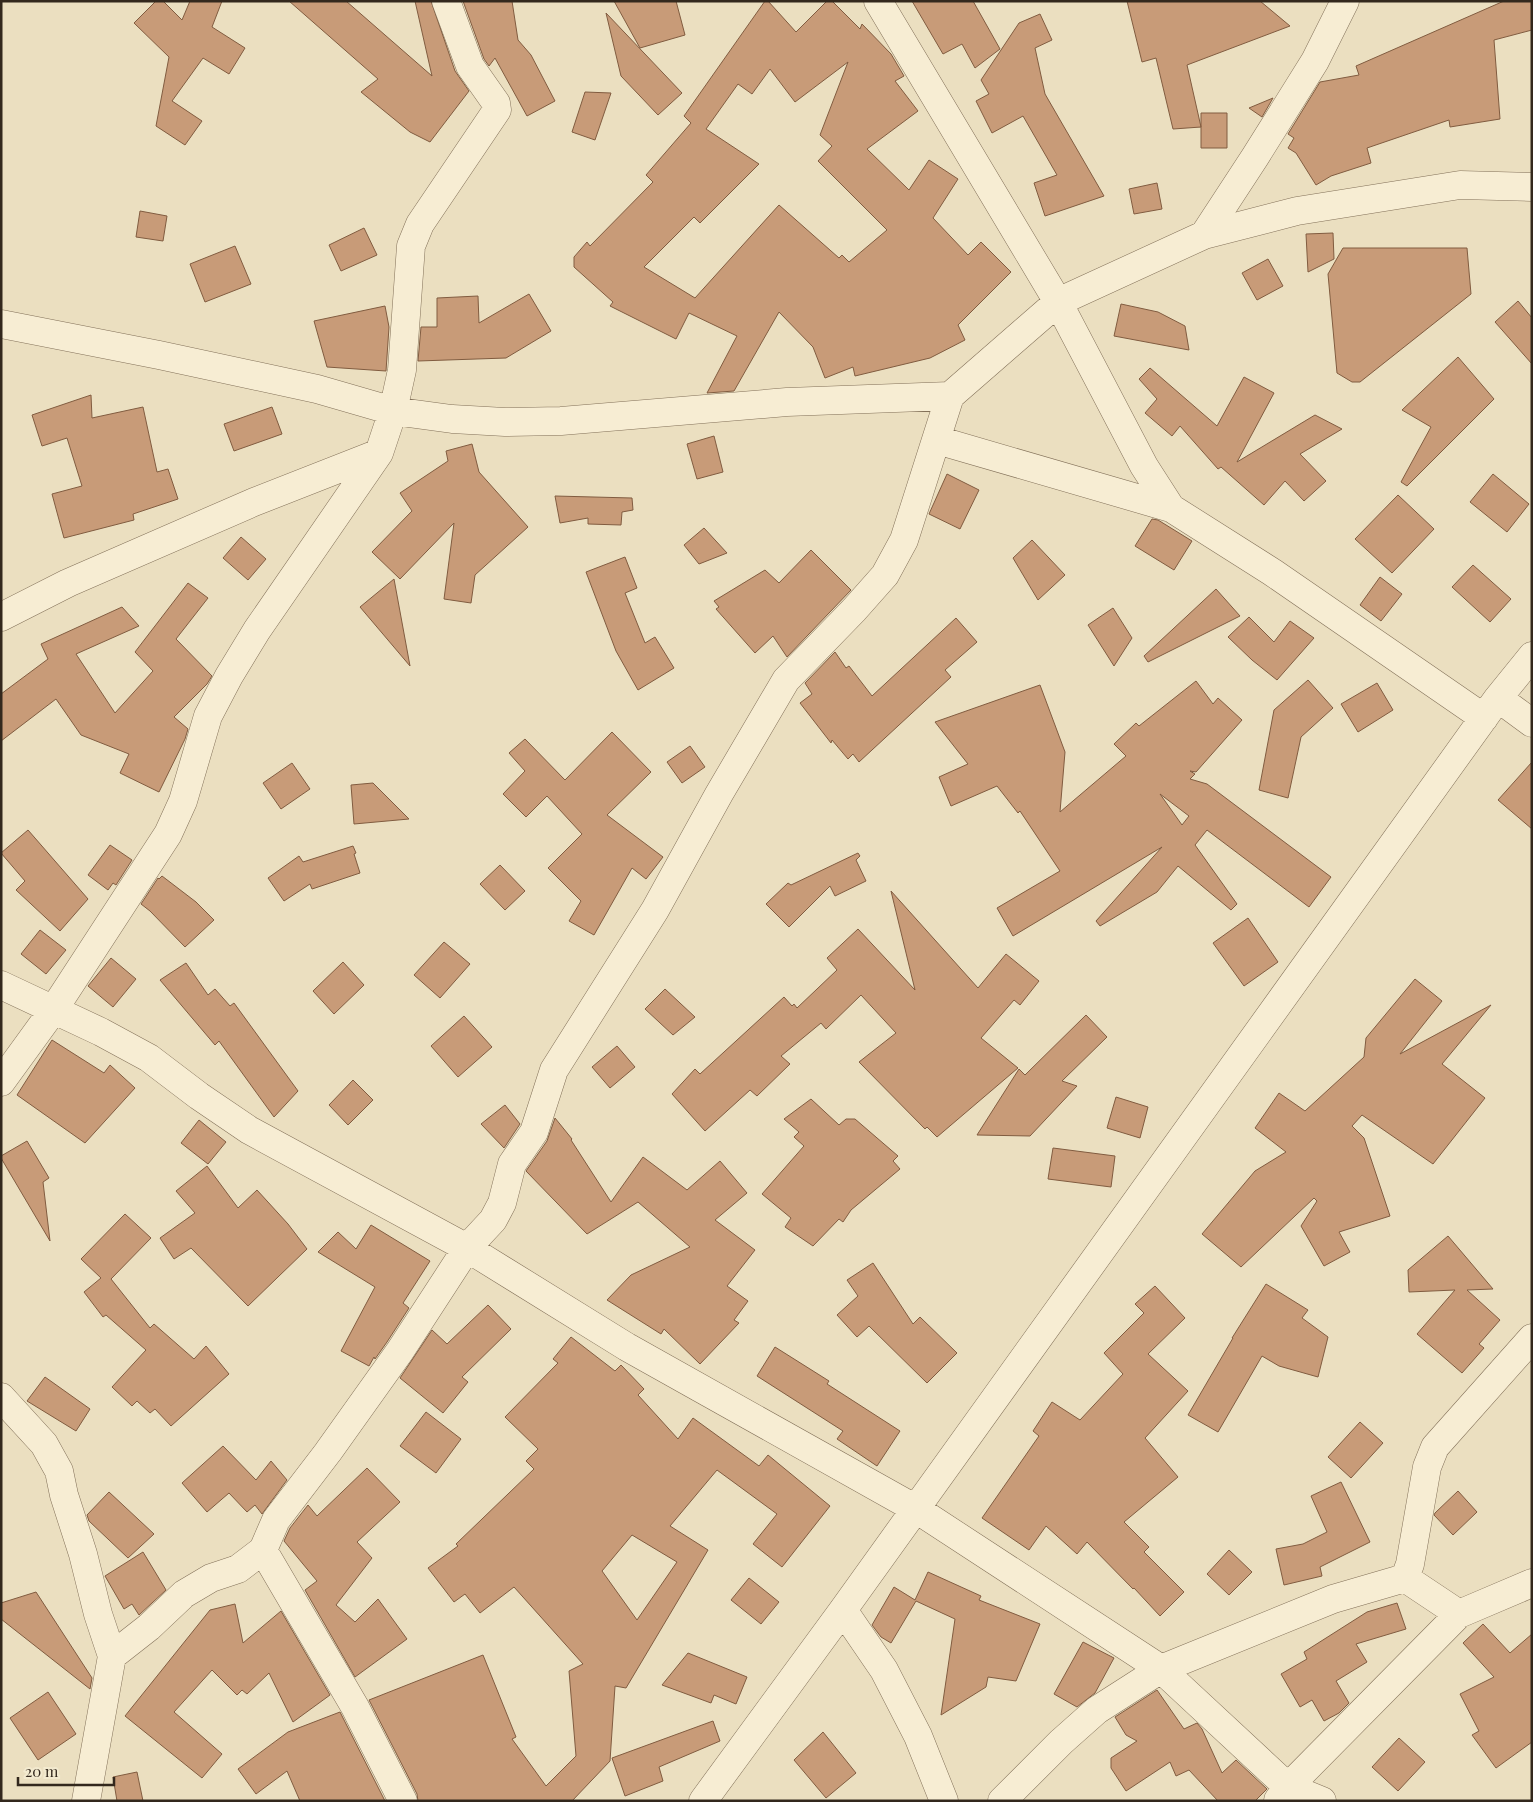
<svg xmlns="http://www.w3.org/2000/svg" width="1533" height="1802" font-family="'Playfair Display',serif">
<rect width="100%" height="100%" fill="#ebdfc0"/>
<path fill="#c89b78" stroke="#815c40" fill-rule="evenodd" d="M156 1H163L182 20 190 1H222L212 27 245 48 229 74 203 58 172 101 202 121 185 145 156 126 169 57 134 23Z
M289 1H346L432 76 415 1H431L455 71 469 91 430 142 410 132 361 92 378 79Z
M463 1H512L518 40 531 55 555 101 527 116 495 58 489 66 484 59Z
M614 1H676L685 35 640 48Z
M765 1H768L796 32 827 1H832L860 29 862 24 891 54 904 76 895 81 918 111 867 149 909 190 929 160 958 179 933 218 968 255 981 242 1011 272 958 325 965 340 930 358 855 376 853 367 825 378 813 347 779 312 734 391 707 393 737 336 689 313 676 339 610 306 613 302 574 267V257L587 242 590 246 653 182 646 175 691 123 684 116ZM848 62 820 135 832 146 818 161 887 230 849 262 842 255 839 258 779 205 695 298 644 267 694 217 700 223 759 164 706 129 738 84 752 94 770 69 795 102Z
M912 1H973L1000 49 975 68 962 44 943 54Z
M1127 1H1260L1290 26 1187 65 1201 127 1173 129 1156 58 1142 62Z
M1504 1H1532V30L1494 40 1500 119 1450 127 1449 120 1367 148 1371 163 1331 176 1316 185 1296 153 1288 148 1294 138 1288 134 1320 82 1359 75 1356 66Z
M606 13 682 93 658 115 621 76Z
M1040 14 1052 40 1035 48 1045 94 1104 196 1045 216 1034 183 1057 175 1023 116 992 133 976 101 989 94 981 80 1019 23Z
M585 92 611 93 595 140 572 132Z
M1273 98 1262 117 1249 108Z
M1201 113H1227V148H1201Z
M1157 183 1162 209 1134 214 1129 189Z
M140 211 167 216 163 241 136 237Z
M364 228 377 255 341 271 329 245Z
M1333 233 1334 259 1308 272 1306 234Z
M235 246 251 284 205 302 190 264Z
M1343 248H1467L1471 294 1360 382H1352L1337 373 1328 274Z
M1268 259 1283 286 1257 300 1242 273Z
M529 294 551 331 506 358 418 361 421 327H437V298L478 296 479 323Z
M1518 301 1532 318V364L1495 322Z
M1121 304 1158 312 1185 326 1189 350 1114 336Z
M385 306 389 327 386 371 327 367 314 321Z
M1458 357 1494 399 1407 486 1401 482 1431 427 1402 410Z
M1150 368 1217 426 1244 377 1274 393 1237 462 1315 415 1342 429 1300 454 1326 481 1304 501 1285 481 1264 505 1221 467 1218 469 1180 426 1172 436 1145 413 1157 399 1139 379Z
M91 395 92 418 143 407 157 472 168 469 178 499 133 514 134 520 64 538 52 494 82 486 67 438 42 446 32 415Z
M272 407 282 434 234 451 224 424Z
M714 436 723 472 697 479 687 444Z
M472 444 479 472 528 527 475 575 471 603 444 599 454 523 400 579 372 552 412 511 400 493 448 461 446 451Z
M947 474 979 490 960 529 929 514Z
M1493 474 1529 504 1507 532 1470 502Z
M1398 495 1434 529 1392 573 1355 539Z
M555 496 632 498 633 510 622 512 621 525 588 524V518L560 523Z
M1152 519 1158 520 1192 541 1174 570 1135 546Z
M704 528 727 553 699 564 684 545Z
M241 537 266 559 248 580 223 558Z
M1032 540 1065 575 1038 600 1013 558Z
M811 550 851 590 787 657 773 636 755 653 716 609 719 607 714 601 765 570 779 583Z
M625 557 637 588 625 593 645 643 655 637 674 668 638 690 616 651 586 572Z
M1473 565 1511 599 1490 622 1452 587Z
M1380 577 1402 594 1381 621 1360 605Z
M394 579 410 666 360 607Z
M188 583 208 598 176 639 212 676 207 684 174 717 188 729 185 739 159 792 120 773 129 754 81 735 56 699 1 741V694L48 659 41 644 122 607 139 626 76 654 115 713 153 671 135 652Z
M1216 589 1240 616 1148 662 1144 656Z
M1113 608 1132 638 1114 666 1088 625Z
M1249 617 1274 642 1290 621 1314 638 1277 680 1252 660 1228 637Z
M956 618 977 642 945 670 951 677 859 762 853 754 848 759 832 740 831 743 800 703 812 694 805 683 835 652 846 668 849 666 872 696Z
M1308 680 1333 708 1301 737 1288 798 1259 790 1274 710Z
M1196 681 1213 704 1218 698 1242 720 1196 772 1190 771 1195 774 1190 779 1207 784 1331 877 1309 907 1207 830 1195 845 1237 904 1231 910 1178 866 1157 892 1100 926 1096 921 1162 847 1013 936 997 908 1060 871 1020 811 1018 813 997 786 951 806 939 777 968 764 935 722 1040 685 1065 752 1060 812 1126 756 1114 744 1136 723 1139 726ZM1160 794 1189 816 1182 825Z
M1377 683 1393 710 1358 732 1341 704Z
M612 732 651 772 607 815 663 857 646 879 632 868 594 935 569 921 581 901 548 868 582 834 547 796 526 817 503 794 525 771 509 753 525 739 565 780Z
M690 746 705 767 682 783 667 762Z
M1532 762V829L1498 800Z
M292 763 310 789 281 809 263 783Z
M373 783 409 819 354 824 351 785Z
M28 830 88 899 60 931 16 890 25 881 1 853Z
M110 845 132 860 116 885 113 883 108 890 88 875Z
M353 846 356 853 354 854 360 873 312 889 310 884 284 901 268 878 299 856 303 862Z
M858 853 860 856 856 860 866 881 835 896 830 886 789 927 766 904 788 883 791 885Z
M500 865 525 891 505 910 480 884Z
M162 876 196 902 214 920 185 947 150 911 141 904 158 878 159 879Z
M891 891 978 988 1006 954 1039 981 1020 1005 1014 1000 981 1038 1018 1068 937 1137 927 1127 925 1129 859 1062 896 1033 861 995 826 1029 821 1023 781 1056 790 1064 757 1096 750 1090 705 1131 672 1094 695 1069 700 1074 784 997 792 1006 794 1004 797 1008 837 970 827 958 858 929 915 990Z
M1248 918 1278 962 1244 986 1213 943Z
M40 930 66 950 46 974 21 954Z
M444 942 470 964 440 998 414 975Z
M111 958 136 979 113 1007 88 986Z
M343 962 364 985 334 1014 313 991Z
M186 963 208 995 215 989 230 1006 234 1003 298 1091 274 1117 219 1041 215 1045 160 980Z
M1415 979 1442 1001 1400 1054 1491 1005 1442 1064 1485 1098 1433 1164 1362 1115 1352 1126 1364 1138 1390 1216 1339 1232 1350 1252 1324 1266 1301 1226 1317 1201 1314 1198 1241 1267 1202 1234 1255 1171 1286 1152 1255 1128 1279 1093 1305 1111 1364 1057 1366 1038Z
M665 989 695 1017 673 1035 645 1009Z
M1086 1015 1107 1037 1062 1081 1077 1086 1030 1136 977 1135 1019 1069 1025 1075Z
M464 1016 492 1047 458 1077 431 1046Z
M52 1040 104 1073 110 1065 135 1088 85 1143 17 1095Z
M617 1046 635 1067 610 1088 592 1067Z
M353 1080 373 1100 348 1125 329 1105Z
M1116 1097 1148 1107 1140 1138 1107 1128Z
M811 1099 839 1125 846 1119H855L898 1156 893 1161 900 1169 851 1210 843 1222 839 1219 813 1246 785 1227 791 1218 762 1194 804 1146 794 1137 799 1132 784 1119Z
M505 1105 520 1124 504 1148 481 1124Z
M555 1118 572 1139 571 1140 611 1202 643 1157 687 1190 720 1161 747 1193 715 1220 755 1250 727 1286 748 1301 734 1320 739 1323 700 1364 664 1329 661 1334 607 1300 631 1275 690 1247 638 1202 587 1234 526 1171 547 1141Z
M199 1120 226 1142 208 1164 181 1143Z
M27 1141 49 1178 43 1182 50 1241 1 1158V1156Z
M1053 1148 1115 1156 1111 1187 1048 1179Z
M207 1166 238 1208 257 1190 288 1224 307 1249 248 1306 191 1248 174 1259 160 1238 195 1213 176 1191Z
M125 1214 151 1238 111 1279 150 1328 154 1324 194 1359 206 1346 229 1374 171 1426 155 1409 150 1413 137 1401 132 1406 112 1387 146 1350 106 1315 103 1317 84 1292 101 1278 81 1259Z
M371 1225 430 1261 403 1303 409 1308 387 1342 375 1359 374 1357 369 1366 341 1351 375 1287 318 1252 338 1232 356 1249Z
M1448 1236 1493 1289 1467 1290 1500 1320 1479 1344 1484 1348 1462 1373 1417 1334 1455 1290 1409 1292 1408 1270Z
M873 1263 913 1324 920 1317 957 1353 927 1383 869 1326 857 1337 837 1315 858 1296 847 1280Z
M1266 1284 1308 1310 1302 1318 1328 1337 1318 1377 1279 1366 1262 1356 1218 1432 1188 1415 1233 1338H1232Z
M1155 1286 1185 1318 1148 1354 1188 1391 1145 1438 1178 1477 1124 1522 1149 1547 1144 1552 1184 1592 1160 1616 1134 1588 1133 1589 1087 1542 1077 1554 1046 1526 1029 1550 982 1518 1039 1436 1033 1431 1052 1402 1080 1420 1123 1374 1104 1353 1144 1313 1135 1304Z
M488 1305 511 1329 462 1377 468 1382 443 1413 400 1378 432 1330 447 1344Z
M571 1337 615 1371 621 1365 644 1389 638 1395 678 1439 693 1418 759 1466 768 1455 830 1506 782 1567 753 1544 777 1514 717 1470 670 1526 708 1550 626 1688 615 1686 610 1761 572 1801H418L417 1794 369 1700 483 1655 516 1737 512 1739 546 1786 576 1756 569 1671 583 1664 514 1587 480 1613 465 1594 454 1602 428 1568 458 1546 456 1544 534 1469 526 1461 538 1449 505 1417 558 1363 553 1359ZM632 1535 677 1562 637 1620 602 1571Z
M775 1347 829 1381 827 1384 900 1431 877 1466 837 1439 843 1431 757 1376Z
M45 1377 90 1409 76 1431 27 1401Z
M426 1412 461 1439 436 1473 400 1446Z
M1360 1422 1383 1443 1351 1478 1328 1457Z
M223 1446 256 1480 271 1461 287 1480 262 1514 255 1505 247 1512 229 1493 207 1512 182 1483Z
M367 1468 400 1502 357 1542 372 1558 336 1605 355 1622 378 1599 407 1639 355 1677 305 1590 317 1581 284 1541 290 1528 308 1505 317 1516Z
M1341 1482 1370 1542 1320 1567 1322 1576 1284 1585 1276 1549 1303 1544 1327 1532 1311 1496Z
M1458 1491 1477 1512 1453 1535 1434 1515 1435 1513Z
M109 1492 154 1534 128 1558 89 1521 87 1515Z
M1229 1550 1252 1572 1229 1595 1207 1574Z
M143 1552 166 1590 139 1615 132 1604 124 1609 105 1576Z
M928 1572 981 1596 979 1600 1040 1624 1016 1681 988 1677 986 1687 941 1715 955 1619 916 1601 891 1643 881 1637 872 1625 894 1587 915 1600Z
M749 1578 779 1602 761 1624 731 1600Z
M36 1592 92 1678 90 1689 1 1619V1603Z
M1397 1603 1406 1629 1356 1644 1367 1662 1336 1681 1349 1703 1339 1713 1324 1721 1312 1700 1300 1707 1281 1674 1307 1659 1304 1652 1367 1612Z
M235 1604 243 1643 281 1611 330 1695 293 1722 269 1673 247 1694 242 1690 237 1695 212 1670 174 1712 222 1754 202 1778 125 1716 210 1610Z
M1483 1624 1510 1653 1532 1634V1742L1496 1768 1472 1735 1479 1731 1460 1694 1494 1677 1463 1643Z
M1083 1642 1114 1658 1095 1693 1077 1707 1054 1694Z
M688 1653 747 1677 736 1704 714 1695 711 1703 662 1685Z
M1157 1690 1184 1729 1197 1723 1202 1729 1222 1773 1236 1760 1267 1789 1255 1801H1218L1189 1770 1176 1776 1170 1762 1126 1791 1111 1768V1758L1137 1741 1126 1735 1115 1717Z
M48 1692 76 1734 38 1760 10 1718Z
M340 1712 385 1801H300L287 1771 256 1794 238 1769 288 1732Z
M713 1721 720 1741 659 1767 663 1781 625 1796 612 1758Z
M823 1732 856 1773 826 1798 794 1760Z
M1399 1738 1425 1762 1398 1791 1372 1767Z
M137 1772 143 1801H117L113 1777Z"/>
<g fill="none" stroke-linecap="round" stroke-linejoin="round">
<g stroke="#837159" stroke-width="29">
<path id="minor" d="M878 1 1058 302 1144 466 1171 508 1272 572 1484 718
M1204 235 1255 157 1315 61 1345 1
M1 324 159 355 317 389 393 411 452 419 505 422 561 421 787 402 950 396 1058 302 1204 235 1297 211 1460 185 1532 187
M937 440 1171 508
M1 617 68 583 254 502 379 453
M1498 698 1532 723
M1 985 101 1032 149 1058 199 1096 249 1130 467 1248 627 1347 916 1509 1161 1669 1288 1787 1322 1801
M1 1082 54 1009 168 834 183 801 208 716 229 676 257 630 379 453 393 411 402 370 411 246 420 224 497 110 496 103 470 66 446 1
M1 1397 44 1444 59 1471 64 1495 83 1554 98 1614 112 1656 86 1801
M263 1550 355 1707 403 1801
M1405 1578 1410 1564 1427 1467 1435 1447 1532 1338
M843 1610 884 1670 918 1736 944 1801
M112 1656 149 1627 184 1594 211 1578 238 1569 263 1550 276 1520 328 1452 400 1351 467 1248 493 1220 502 1203 512 1164 534 1132 554 1070 655 910 719 794 786 680 854 610 885 575 904 540 950 396
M1278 1800 1288 1787 1459 1614
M703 1801 843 1610 1498 698 1532 656
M1002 1801 1061 1742 1097 1710 1161 1669 1333 1599 1405 1578 1459 1614 1532 1583"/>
</g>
<use href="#minor" stroke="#f7edd3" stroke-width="28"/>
</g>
<rect width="1533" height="1802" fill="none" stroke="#33281d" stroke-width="5"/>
<path d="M18 1777v8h96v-8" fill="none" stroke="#33281d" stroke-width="2.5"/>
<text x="25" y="1777" font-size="15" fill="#33281d" stroke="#f3eacf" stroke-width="4" paint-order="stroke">20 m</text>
</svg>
